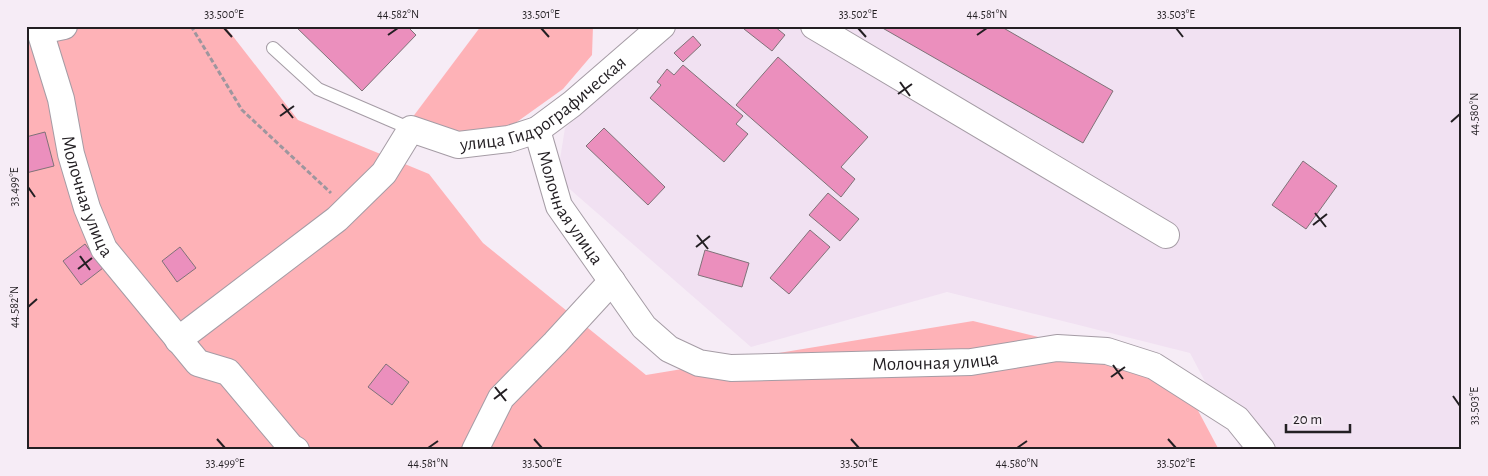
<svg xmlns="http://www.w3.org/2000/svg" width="1488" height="476" font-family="'Alegreya Sans',sans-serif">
<rect width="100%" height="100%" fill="#f6ecf6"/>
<path fill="#f1e1f2" d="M678 26H1462V450H1241L1190 353 947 292 751 347 557 178 565 128Z"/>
<path fill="#feb2b7" d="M26 26H225L298 120 429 174 483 243 646 375 973 321 1177 371 1219 450H26Z
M481 26H593L592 55 563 89 514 124 477 133 435 128 412 118Z"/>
<path fill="#eb8fbd" stroke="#7f7278" d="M295 26H407L416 35 362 91Z
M746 26H774L785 35 772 51 744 29Z
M879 26H1000L1113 91 1083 143Z
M693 36 701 45 683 62 674 53Z
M778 57 868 137 841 167 855 179 841 197 736 105Z
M683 65 743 116 736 124 748 134 724 162 650 98 661 85 657 82 667 69 674 75Z
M604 128 665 187 648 205 586 146Z
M45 132 54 166 26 173V137Z
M1303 161 1337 186 1306 229 1272 205Z
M828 193 859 219 840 241 809 215Z
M810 230 830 247 789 294 770 278Z
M85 244 103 268 81 285 63 261Z
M180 247 196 268 177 282 162 261Z
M705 250 749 263 742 287 698 275Z
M386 364 409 382 392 405 368 387Z"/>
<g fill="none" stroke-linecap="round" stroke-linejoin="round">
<g stroke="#a59ca5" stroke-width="14">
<path id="lane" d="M273 48 318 89 411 129"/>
</g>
<g stroke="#a59ca5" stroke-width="28">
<g id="street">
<path d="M31 26 40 31 64 26"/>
<path d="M814 26 1166 235"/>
<path id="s1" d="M40 31 61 99 71 154 87 208 104 249 198 363 228 372 291 447 296 450"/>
<path id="s2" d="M537 130 559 206 644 327 669 349 699 363 731 368 971 362 1057 348 1107 351 1154 366 1237 419 1262 450"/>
<path id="s3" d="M178 340 337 219 384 173 411 129 458 145 509 139 537 130 572 104 662 26"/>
<path d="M475 450 501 398 555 343 612 281"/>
</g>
</g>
<path stroke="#9e969e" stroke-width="3" stroke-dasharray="5 2.5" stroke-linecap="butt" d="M191 26 242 110 331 193"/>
<use href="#lane" stroke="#fff" stroke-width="12"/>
<use href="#street" stroke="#fff" stroke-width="26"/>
</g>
<path fill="none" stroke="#231f23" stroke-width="2" d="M224 28 232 37M541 28 549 37M858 28 866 37M1176 28 1183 37M388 35 398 28M977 35 987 28M900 82 910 96M898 94 912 84M282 104 293 118M280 116 294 106M1451 122 1460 114M28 187 35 197M1315 213 1326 227M1313 225 1327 214M697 235 708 249M696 247 710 236M80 256 90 270M78 269 92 258M28 307 37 299M1113 365 1123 379M1111 377 1125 367M495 387 506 401M1453 396 1460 406M494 399 507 389M217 439 225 448M534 439 542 448M851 439 859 448M1168 439 1176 448M428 448 438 441M1017 448 1027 441"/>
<g text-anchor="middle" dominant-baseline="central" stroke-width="4.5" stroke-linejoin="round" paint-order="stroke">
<g font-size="19" fill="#231f23" stroke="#f6ecf6">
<text stroke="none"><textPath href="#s3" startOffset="464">улица Гидрографическая</textPath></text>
<text stroke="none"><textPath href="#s1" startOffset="172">Молочная улица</textPath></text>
<text stroke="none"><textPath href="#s2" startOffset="85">Молочная улица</textPath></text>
<text stroke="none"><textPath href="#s2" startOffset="530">Молочная улица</textPath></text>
</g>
</g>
<rect width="1488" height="476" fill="none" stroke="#f6ecf6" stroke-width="55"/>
<path d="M1286 424v8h64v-8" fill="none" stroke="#231f23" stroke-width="2.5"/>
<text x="1293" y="424" font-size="15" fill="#231f23" stroke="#f6ecf6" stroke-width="4" paint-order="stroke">20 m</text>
<rect x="28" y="28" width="1432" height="420" fill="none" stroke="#231f23" stroke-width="2"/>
<g font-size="12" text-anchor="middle" fill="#231f23">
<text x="224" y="18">33.500°E</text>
<text x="398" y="18">44.582°N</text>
<text x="541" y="18">33.501°E</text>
<text x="858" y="18">33.502°E</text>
<text x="987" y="18">44.581°N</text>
<text x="1176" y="18">33.503°E</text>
<text transform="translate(1474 114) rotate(-90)" y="4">44.580°N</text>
<text transform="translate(14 187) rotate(-90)" y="4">33.499°E</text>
<text transform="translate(14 307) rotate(-90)" y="4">44.582°N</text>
<text transform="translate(1474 406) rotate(-90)" y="4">33.503°E</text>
<text x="225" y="467">33.499°E</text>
<text x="428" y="467">44.581°N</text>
<text x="542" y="467">33.500°E</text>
<text x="859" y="467">33.501°E</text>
<text x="1017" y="467">44.580°N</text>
<text x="1176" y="467">33.502°E</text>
</g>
</svg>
